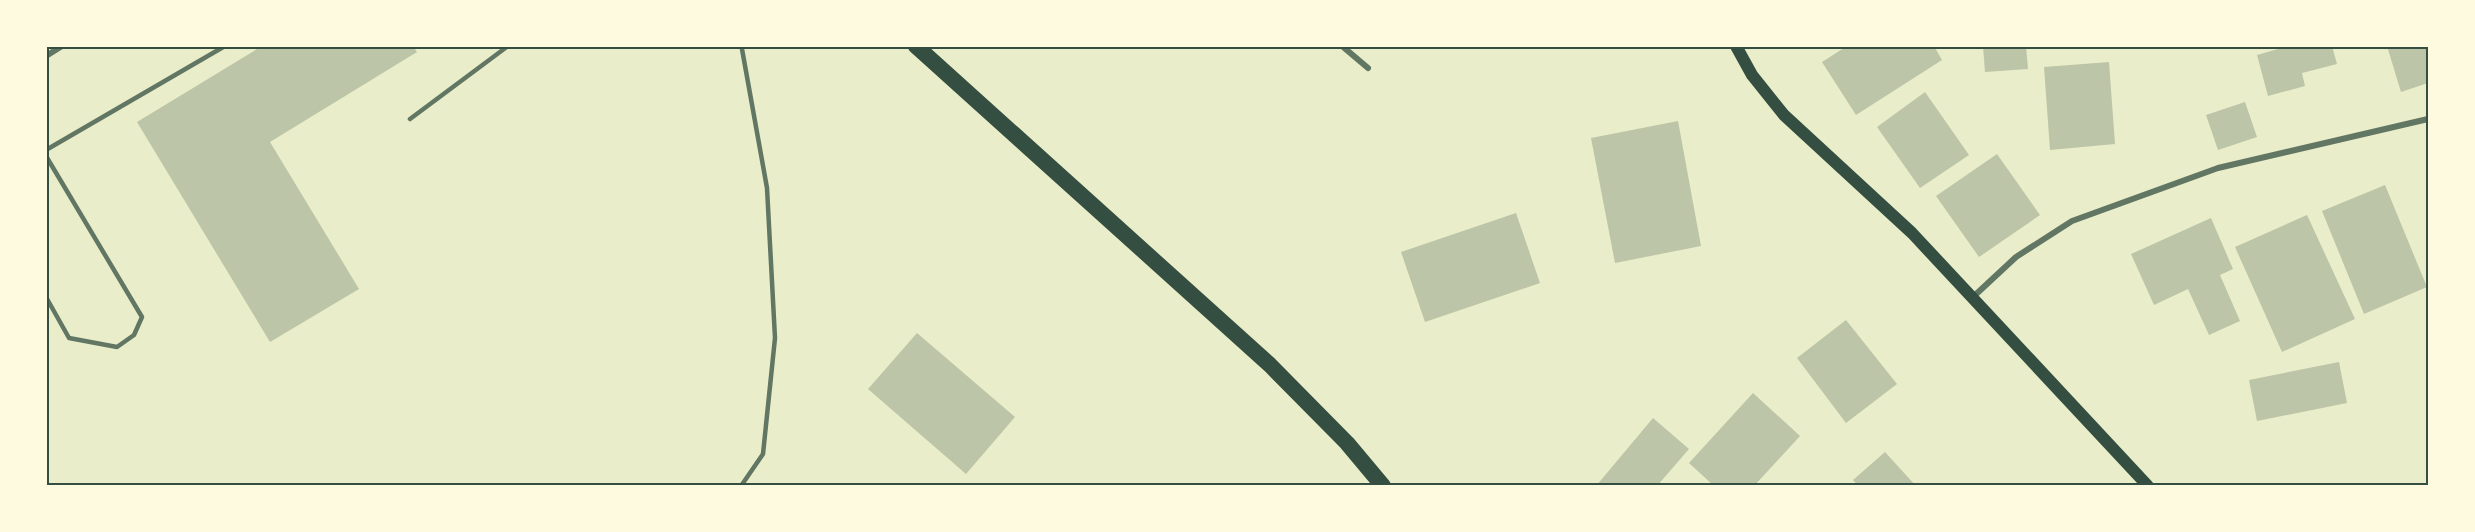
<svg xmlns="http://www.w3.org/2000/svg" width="2475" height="532" font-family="Signika,sans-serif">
<rect width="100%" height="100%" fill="#e9edc9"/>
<path fill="#bcc5a7" d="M262 46H413L417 52 270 142 359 289 270 342 137 122Z
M1847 46H1934L1942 60 1856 115 1822 62Z
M1983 46H2026L2028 69 1985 72Z
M2289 46H2332L2337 64 2302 73 2305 86 2268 96 2257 55Z
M2387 46H2428V83L2401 92Z
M2109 62 2115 144 2050 150 2044 67Z
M1925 92 1969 155 1920 188 1877 127Z
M2245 102 2257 137 2218 150 2206 115Z
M1678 121 1701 246 1615 263 1591 138Z
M1997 154 2040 215 1979 257 1936 196Z
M2385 185 2427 287 2364 314 2322 211Z
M1516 213 1540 283 1425 322 1401 252Z
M2307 215 2355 319 2282 352 2235 247Z
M2211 218 2233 269 2220 275 2240 321 2209 335 2188 289 2154 305 2131 254Z
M1846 320 1897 384 1846 423 1797 358Z
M917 333 1015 417 966 474 868 389Z
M2339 362 2347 403 2257 421 2249 380Z
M1753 393 1800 436 1754 486H1714L1689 463Z
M1653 418 1689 449 1657 486H1596Z
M1885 452 1916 486H1858L1853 480Z"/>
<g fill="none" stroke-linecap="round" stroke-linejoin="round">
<path stroke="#617663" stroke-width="4.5" d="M410 119 508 46
M46 150 225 46
M46 156 142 317 134 335 117 347 69 338 46 297
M741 486 763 454 775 338 767 188 742 49"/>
<path stroke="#617663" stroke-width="6" d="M1342 46 1368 68
M46 56 62 46
M1973 297 2016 257 2072 221 2218 168 2428 119"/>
<path stroke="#344e41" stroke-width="12" d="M1736 46 1752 75 1784 115 1912 233 2148 486"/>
<path stroke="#344e41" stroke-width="16" d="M916 46 1270 365 1347 443 1383 486"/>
</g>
<rect width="2475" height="532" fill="none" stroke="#fefae0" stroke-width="96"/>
<rect x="48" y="48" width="2379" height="436" fill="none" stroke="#344e41" stroke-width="2"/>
</svg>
